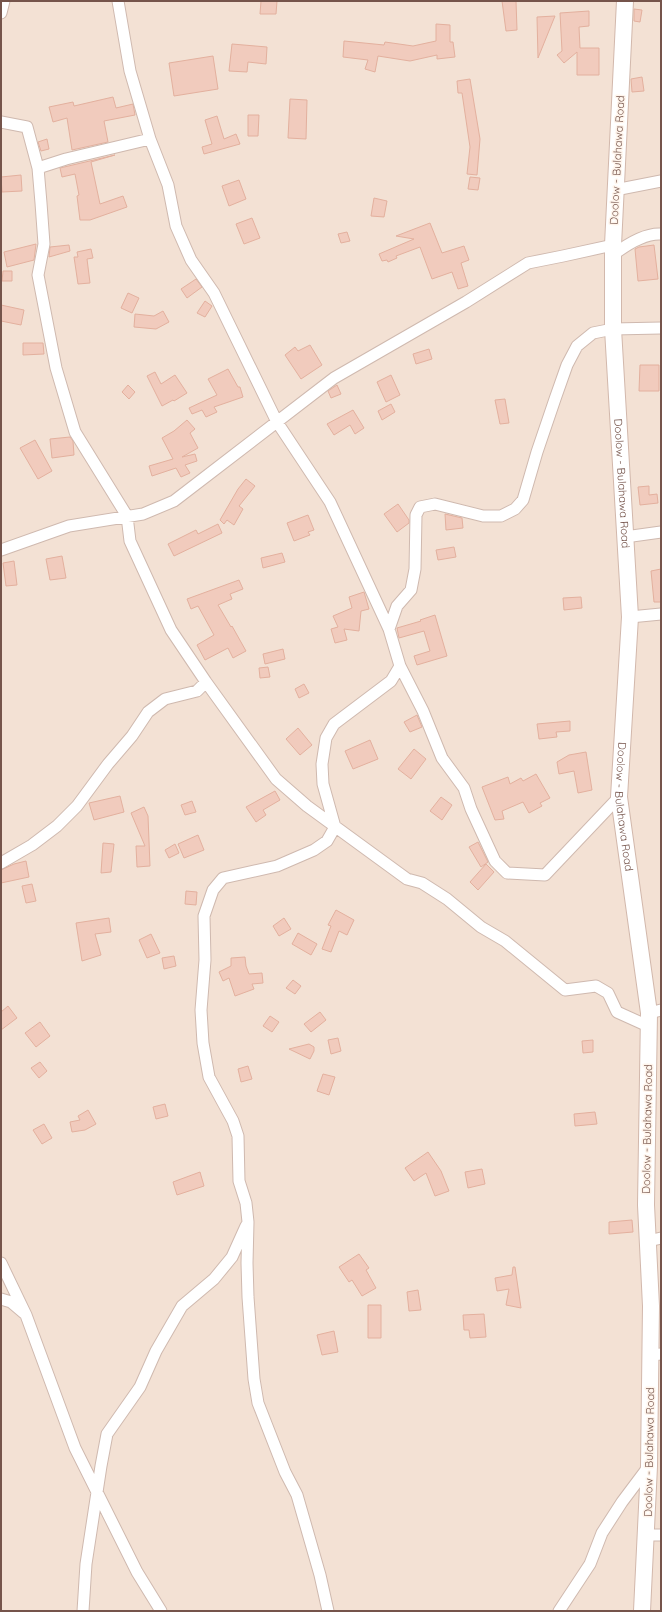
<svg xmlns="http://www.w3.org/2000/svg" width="662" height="1612" font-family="Quicksand,sans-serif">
<rect width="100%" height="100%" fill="#fcf0e5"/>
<path fill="#f3e1d4" d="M1 1H661V1611H1Z"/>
<path fill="#f1cbbd" stroke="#e3b09e" d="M261 1H277L276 14H260Z
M502 1H516L517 30 506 31Z
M634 9 642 10 640 22 634 21Z
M589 11V26L579 27 580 48H599V75H577V52L564 63 557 55 562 51 560 13Z
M555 16 538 58 537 17Z
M436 24 450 25V42H453L455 57 437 59V55L410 61 378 56 375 72 365 69 368 60 343 57 344 41 384 45 385 42 413 46 436 41Z
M232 44 267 47 266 64 248 62 247 72 229 71Z
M213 56 218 89 174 96 169 63Z
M642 77 644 91 632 92 631 79Z
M470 79 480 139 477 175 467 174 470 147 462 93H458L457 81Z
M113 97 116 108 133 104 135 115 104 121 108 142 72 150 67 118 53 122 49 107 73 102 74 106Z
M290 99 307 100 306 139 288 138Z
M248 115H259L258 136H248Z
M217 116 224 139 236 134 240 144 204 154 202 147 212 144 205 120Z
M47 139 49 149 41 151 38 142Z
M115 155 91 162 100 204 123 196 127 207 90 220H80L77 196 79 195 75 174 62 177 60 168Z
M21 175 22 191 2 192 1 177Z
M470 177 480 178 478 190 468 189Z
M239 180 246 199 229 206 222 186Z
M374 198 387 201 384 217 371 216Z
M252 218 260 238 244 244 236 224Z
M430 223 442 253 464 246 469 260 461 263 468 286 458 289 452 272 432 279 420 247 396 256 397 258 388 262 387 260 382 261 379 254 414 239 396 236Z
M347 232 350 241 341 243 338 234Z
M36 244 34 260 7 267 4 252Z
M69 245 70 251 49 257 50 247Z
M654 245 658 279 638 281 635 249 639 247Z
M91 249 93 258 87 259 90 283 78 284 74 257H78L77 252Z
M3 271H12V281H2Z
M196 279 202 287 187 298 181 289Z
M128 293 139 298 132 313 121 308Z
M205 301 212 306 205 317 197 313Z
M1 305 24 310 21 325 1 321Z
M163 311 169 322 156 329 134 327 135 314 154 316Z
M23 343H43L44 354 23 355Z
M310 345 322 365 301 379 285 355 295 347 298 351Z
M429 349 432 359 416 364 413 354Z
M640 365H659V391H639Z
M228 369 238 387H240L243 397 214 407 217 412 206 417 202 410 192 414 189 408 217 395 208 379Z
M155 372 161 384 175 375 187 393 174 401 173 400 162 406 147 376Z
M391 375 400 395 386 402 377 382Z
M128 385 135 392 129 399 122 392Z
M337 385 341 394 331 398 328 391Z
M505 399 509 423 500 424 495 400Z
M391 404 395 412 382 420 378 411Z
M353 410 364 428 355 434 350 425 334 435 327 424Z
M187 420 195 429 190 433 198 448 182 457 195 454 197 461 185 465 190 473 181 477 176 468 152 476 149 466 173 459 162 438 174 431Z
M70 437 73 441 74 455 52 458 50 439Z
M35 440 52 471 38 479 20 448Z
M246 479 255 486 239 506 243 509 234 525 227 520 224 524 220 520 238 489Z
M649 486V495L657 494 658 503 640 505 638 487Z
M398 504 409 520V523L397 532 384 514Z
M445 514 462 518 463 528 446 530Z
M308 515 314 530 308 532 310 535 294 541 287 523Z
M218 524 222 533 174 556 168 544 196 530 198 534Z
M454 547 456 557 438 560 436 550Z
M282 553 285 562 263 568 261 558Z
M62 556 66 578 50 580 46 559Z
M14 561 17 585 6 586 3 563Z
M661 569V602H654L651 571Z
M239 580 243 589 230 594 232 599 218 605 231 627 232 626 246 651 233 658 228 648 205 660 197 645 214 635 198 606 191 609 187 599Z
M364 592 369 609 361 611 359 631 344 629 347 640 335 643 331 629 338 627 333 616 352 608 349 597Z
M581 597 582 608 564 610 563 598Z
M435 615 447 656 417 665 414 656 430 651 424 631 399 638 397 628 421 621 420 620Z
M283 649 285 659 265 664 263 654Z
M268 667 270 677 260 678 259 668Z
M304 684 309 693 299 698 295 689Z
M417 715 422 727 410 732 404 722Z
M570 721V731L556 732 557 737 539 739 537 724Z
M298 728 312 745 300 755 286 739Z
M370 740 378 759 353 769 345 751Z
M414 749 426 759 411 779 398 769Z
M586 752 592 790 578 793 574 771 559 774 557 762 569 755Z
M536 774 550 798 540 803 542 806 529 813 523 802 502 811 504 819 495 820 482 787 508 777 510 784 521 778 523 781Z
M275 791 280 800 263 810 266 815 256 822 246 807Z
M120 796 124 812 94 820 89 803Z
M441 797 452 805 442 820 430 811Z
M192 801 196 812 185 815 181 805Z
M144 807 148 816 150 866 137 867 136 846H145L131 813Z
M198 835 204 850 184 858 178 844Z
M478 842 488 862 481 867 469 847Z
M103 843 114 844 111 872 101 873Z
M175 844 179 853 169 858 165 850Z
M26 861 29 877 1 883V870L14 864Z
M486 864 494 872 478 890 470 882Z
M32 884 36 901 26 903 22 886Z
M186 891 197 892 196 905 185 904Z
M336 910 354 920 347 935 339 931 331 952 322 949 331 926 328 925Z
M109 918 111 932 95 934 101 955 82 961 76 923Z
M284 918 291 929 279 936 273 926Z
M298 933 317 944 311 955 292 944Z
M151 934 160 953 147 958 139 940Z
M174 956 176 966 164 969 162 958Z
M245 957 246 966 249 974 262 973 263 983 252 984 254 989 235 996 229 978 223 981 219 972 231 966V958Z
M293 980 301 986 295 994 286 988Z
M8 1006 17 1018 1 1030V1012Z
M320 1012 326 1020 311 1032 304 1024Z
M270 1016 279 1022 272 1032 263 1026Z
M40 1022 50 1036 36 1047 25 1033Z
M338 1038 341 1051 331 1054 328 1040Z
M593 1040V1052L583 1053 582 1041Z
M309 1044 314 1047V1051L310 1059 289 1049Z
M40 1062 47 1071 39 1078 31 1068Z
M248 1066 252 1079 241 1082 238 1069Z
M323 1074 335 1077 329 1095 317 1091Z
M165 1104 168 1116 156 1119 153 1107Z
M88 1110 96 1124 85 1130 72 1132 70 1122 80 1120 78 1116Z
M595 1112 597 1124 575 1126 574 1114Z
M44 1124 52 1138 42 1144 33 1130Z
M428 1152 441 1171 449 1191 435 1196 426 1173 414 1181 405 1168Z
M482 1169 485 1184 468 1188 465 1172Z
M200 1172 204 1186 177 1195 173 1182Z
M632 1220 633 1232 609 1234V1222Z
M359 1254 369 1268 366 1270 376 1288 362 1296 352 1280 349 1282 339 1267Z
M513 1267H515L521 1308 506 1305 509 1289 497 1291 495 1278 512 1275Z
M418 1290 421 1310 409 1311 407 1292Z
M368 1305H381V1338H368Z
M484 1314 486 1337 470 1338 469 1330H464L463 1315Z
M334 1331 338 1352 322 1355 317 1335Z"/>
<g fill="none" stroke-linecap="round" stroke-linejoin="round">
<g stroke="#cfb9af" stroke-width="13">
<path id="street" d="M118 1 130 71 150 139 168 185 176 226 191 260 214 293 277 422 330 502 389 629 400 666 423 711 442 758 464 788 471 809 495 861 507 873 545 875 619 797
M1 13 4 1
M1 122 27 127 38 168 41 203 44 244 38 275 56 368 75 432 127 516 130 541 171 630 206 682 276 779 307 806 407 879 422 883 447 899 481 927 505 941 565 990 596 986 608 993 617 1012 648 1026
M38 168 66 159 150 139
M615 190 661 181
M613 255C626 245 644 233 661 234
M625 537 661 532
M1 550 69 526 143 514 174 501 334 378 466 302 528 263 563 256 613 245
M630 617 661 614
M389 629 397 606 411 590 415 569 416 515 420 507 435 504 483 516H501L515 509 523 500 537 452 555 399 567 365 577 346 593 333 613 329 661 328
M1 863 32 845 57 826 77 806 108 764 132 736 148 712 165 699 197 691 206 682
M649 1013 661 1010
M648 1241 661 1238
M1 1263 26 1315 75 1448 137 1572 161 1611
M1 1299 11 1302 24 1313
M651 1355 661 1354
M647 1535H661
M83 1611 86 1564 101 1466 107 1434 140 1387 156 1351 182 1306 214 1279 232 1257 246 1226
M328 1611 320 1575 297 1495 285 1472 258 1403 254 1379 248 1297 247 1263 248 1222 246 1203 239 1181 238 1136 233 1121 209 1077 203 1043 201 1010 205 960 204 916 213 890 223 878 277 866 314 850 327 841 335 827 323 784 322 764 326 738 334 724 391 681 400 666
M559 1611 590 1564 602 1533 622 1502 649 1466"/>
</g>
<g stroke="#d2b8ac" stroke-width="18">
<g id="secondary">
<path id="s1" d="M625 1 613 245V329L630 617 619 797 649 1013 646 1205 651 1306 649 1466 642 1611"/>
</g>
</g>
<use href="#street" stroke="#fff" stroke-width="11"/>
<use href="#secondary" stroke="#fff" stroke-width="16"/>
</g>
<g text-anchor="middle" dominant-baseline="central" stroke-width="3" stroke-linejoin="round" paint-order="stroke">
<g font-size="11" fill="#75544b" stroke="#fff5ec">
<text transform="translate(617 160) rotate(-87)">Doolow - Bulahawa Road</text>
<text stroke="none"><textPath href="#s1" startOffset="483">Doolow - Bulahawa Road</textPath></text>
<text stroke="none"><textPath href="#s1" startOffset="807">Doolow - Bulahawa Road</textPath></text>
<text transform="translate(647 1129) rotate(-89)">Doolow - Bulahawa Road</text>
<text transform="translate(649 1452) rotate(-89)">Doolow - Bulahawa Road</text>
</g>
</g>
<rect width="662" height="1612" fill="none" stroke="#75544b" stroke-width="4"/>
</svg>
